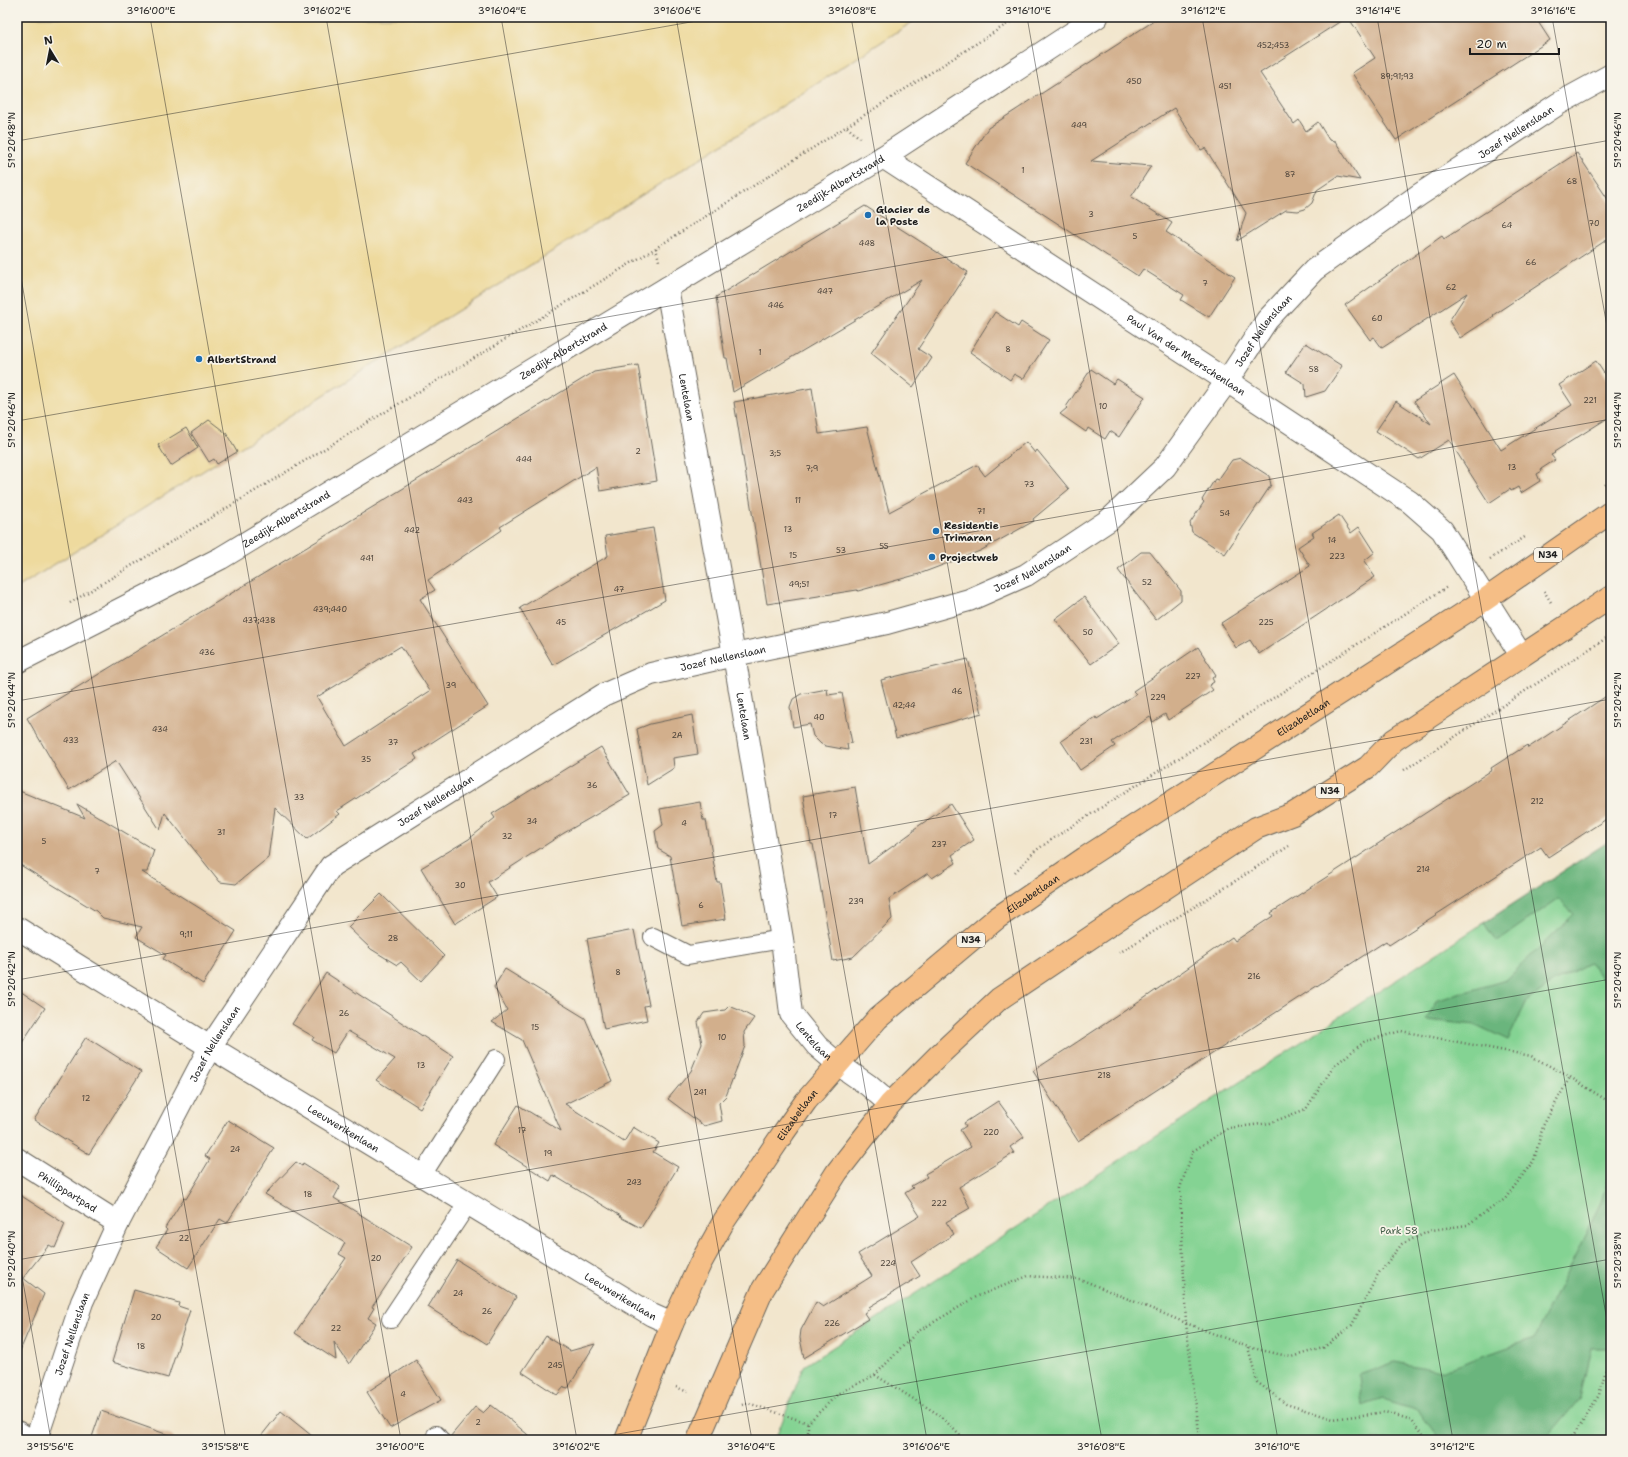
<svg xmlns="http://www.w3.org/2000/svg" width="1628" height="1457" font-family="'Shantell Sans',sans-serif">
<rect width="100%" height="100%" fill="#f7f3e8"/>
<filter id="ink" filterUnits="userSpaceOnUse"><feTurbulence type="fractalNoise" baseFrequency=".025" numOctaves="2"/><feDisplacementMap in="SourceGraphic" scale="8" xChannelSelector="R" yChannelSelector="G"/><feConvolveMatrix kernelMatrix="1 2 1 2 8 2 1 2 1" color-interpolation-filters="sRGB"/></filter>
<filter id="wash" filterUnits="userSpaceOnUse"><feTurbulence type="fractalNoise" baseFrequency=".012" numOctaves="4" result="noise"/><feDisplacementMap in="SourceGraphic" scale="16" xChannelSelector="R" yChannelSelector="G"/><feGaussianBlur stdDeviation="0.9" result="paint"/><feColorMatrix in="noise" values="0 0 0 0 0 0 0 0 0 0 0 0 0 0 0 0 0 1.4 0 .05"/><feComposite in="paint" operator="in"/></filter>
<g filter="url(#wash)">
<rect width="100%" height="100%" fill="#f2e6cd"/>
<path fill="#84d393" stroke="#507858" d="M1611 840V1440H775L804 1366Z"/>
<path fill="#6bb57d" stroke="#44684c" d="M1611 840V989L1589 963 1553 982 1527 1001 1508 1040 1476 1025 1426 1020 1438 1000 1506 980 1574 914 1558 899 1496 942 1484 923Z
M1611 1171V1348H1591L1580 1398 1545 1440H1440L1418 1410 1383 1399 1362 1406 1359 1375 1395 1362 1441 1371 1534 1338 1600 1205Z"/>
<path fill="#eeda9e" stroke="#857b5d" d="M17 17H920L747 129 17 588Z"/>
<g id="blocks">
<path fill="#d2af8c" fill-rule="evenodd" d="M1160 17H1347L1260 73 1294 124 1299 120 1306 131 1318 122 1329 140 1335 141 1360 180 1338 176 1317 190 1312 203 1305 209 1298 211 1286 210 1237 241 1246 213 1205 148 1201 150 1174 108 1091 161 1151 166 1131 197 1172 223 1166 232 1235 277 1209 317 1181 300 1184 295 1143 269 1138 276 965 163 988 128Z
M1348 17H1535L1550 40 1396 140 1352 73 1375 58Z
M1577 153 1611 204V237L1493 315 1494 316 1460 338 1449 321 1467 293 1382 348 1374 337 1370 340 1345 305 1442 236 1444 239Z
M865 206 968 272 918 349 932 358 913 387 871 353 922 280 733 392 727 358H725L716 297Z
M995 312 1018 327 1021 322 1049 340 1023 379 1014 374 1010 380 970 352Z
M1306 343 1342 366 1325 391 1306 397 1305 384 1286 372Z
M1596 361 1611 384V416L1554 452 1555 453 1551 455 1555 460 1541 469 1542 471 1537 474 1540 481 1521 493 1518 487 1511 491 1510 489 1489 503 1449 440 1419 459 1376 431 1396 401 1431 424 1414 401 1454 375 1501 450 1572 405 1559 385Z
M638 365 657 481 600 491 596 467 500 527 502 530 428 580 435 590 420 599 488 706 414 754 417 759 337 811 340 814 307 839 275 808 268 858 236 884 220 882 165 813 160 830 116 761 69 790 27 718 594 372ZM401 646 430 691 346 746 317 697Z
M1091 369 1113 384 1117 379 1145 397 1119 437 1110 431 1105 439 1088 428 1086 432 1060 414 1067 408 1066 407Z
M812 388 819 434 867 427 889 512 977 465 985 476 1026 442 1035 453 1037 450 1069 489 1033 519 1034 521 980 551 919 574 858 591 857 590 767 604 734 402Z
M209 420 226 433 237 452 217 464 214 459 209 462 191 433Z
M186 428 198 448 171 466 158 445Z
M1241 458 1269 476 1271 485 1225 554 1192 532 1190 523 1204 502 1202 500 1215 479 1218 480 1232 460Z
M1339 515 1351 533 1359 527 1375 552 1364 561 1375 577 1259 654 1250 640 1236 648 1221 623 1310 566 1298 547 1314 536 1312 533Z
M653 528 665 600 553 665 520 608 608 556 605 536Z
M1141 552H1150L1181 591V600L1156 620 1118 570Z
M1084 597 1119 644 1091 664 1055 619Z
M1198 647 1216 675 1212 678 1214 682 1209 685 1213 690 1168 720 1165 714 1153 722 1150 717 1112 742 1115 746 1080 770 1061 741 1096 717 1097 719 1136 694 1133 691Z
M968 659 982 713 896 738 881 680Z
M827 689 828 695 842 693 852 743 847 744 848 750 826 746 821 744 813 736 810 724 793 727 790 707 793 699 801 694Z
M1611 693V816L1548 857 1541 847 1389 945 1386 941 1078 1141 1033 1071 1129 1008V1009L1232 937 1235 941 1273 916 1271 913 1492 770 1491 768 1527 745 1528 748Z
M692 715 698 754 673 758 674 768 647 785 637 729 650 724Z
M601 747 630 795 564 833 488 882 497 897 455 924 421 868 469 839 495 818 492 814Z
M855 787 868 864 914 831V829L951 804 974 840 952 855 956 863 932 878 928 873 889 899 892 919 853 957 833 961 813 844H811L803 796Z
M17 790 85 818 77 804 154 850 147 872H142L236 931 203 984 163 959 166 955 136 937 142 927 103 918 96 911 17 863Z
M700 802 703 820H706L717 882H720L726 919 682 926 670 856 658 849 655 831 663 825 660 809Z
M381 894 444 956 421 981 401 962 397 965 371 949 348 927Z
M634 930 649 1005 644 1006 647 1020 604 1029 587 939Z
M505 969 585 1018 612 1081 565 1104 624 1142 633 1127 659 1143 653 1152 678 1167 641 1228 620 1217 621 1216 553 1175 550 1181 493 1145 518 1105 561 1131 522 1040 492 1022 507 1010 494 987Z
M326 973 453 1056 420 1108 376 1080 395 1059 348 1031 334 1053 312 1040 314 1037 292 1024Z
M17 989 45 1008 17 1050Z
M729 1006 739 1010 754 1018 744 1032 745 1046 726 1096 719 1103 722 1121 704 1126 668 1099 691 1071 702 1044 698 1022 704 1013 725 1010Z
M86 1037 141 1072 89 1154 34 1120Z
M998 1101 1024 1137 1010 1147 1014 1153 959 1187 970 1208 946 1222 954 1234 911 1262 920 1276 869 1307 870 1309 864 1313 868 1319 804 1358 800 1338 801 1330 816 1302 823 1307 872 1276 858 1254 920 1216 905 1193 913 1188 911 1186 927 1177 925 1174 971 1147 960 1130 966 1126 964 1123Z
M228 1120 274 1148 227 1223 220 1219 188 1268 156 1247 167 1230 165 1228 184 1198 186 1199 210 1159 205 1156Z
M296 1162 302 1166 303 1163 338 1185 340 1187 334 1198 412 1247 372 1307 374 1308 368 1318 376 1323 349 1364 334 1342 336 1360 295 1333 346 1258 339 1254 345 1243 265 1194Z
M17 1193 65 1224 55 1248 49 1245 23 1278 44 1294 17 1358Z
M457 1260 516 1297 487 1344 428 1307Z
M134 1290 179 1303 178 1306 190 1310 168 1378 112 1362Z
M546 1336 570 1351 595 1344 568 1388 564 1387 557 1395 522 1372Z
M416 1360 441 1400 390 1428 367 1392Z
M491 1405 508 1418 534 1440H450V1437L475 1407 483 1413Z
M101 1411 174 1437V1440H91Z
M281 1411 317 1440H258Z"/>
</g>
</g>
<g filter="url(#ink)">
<use href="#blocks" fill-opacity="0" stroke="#67635a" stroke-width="1"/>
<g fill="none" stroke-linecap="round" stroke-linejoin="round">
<g stroke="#67635a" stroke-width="20">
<path id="lane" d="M653 937 688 955 782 939
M422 1175 496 1059
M391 1319 468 1203
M436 1435 440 1440"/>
</g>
<g stroke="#67635a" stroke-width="24">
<g id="street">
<path id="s1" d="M883 157 1227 381 1410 502 1442 530 1521 655"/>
<path id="s2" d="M667 288 734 655 782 939 791 1014 817 1046 838 1064 868 1085 890 1104"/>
<path id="s3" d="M17 662 221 558 883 157 1097 17"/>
<path id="s4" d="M17 928 210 1047 652 1315 672 1324"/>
<path id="s5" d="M17 1159 118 1223"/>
<path d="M17 1432 30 1440"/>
<path id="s6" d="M36 1440 82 1302 118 1223 210 1047 331 866 603 695 651 674 734 655 887 623 969 600 1026 575 1109 520 1165 467 1227 381 1267 320 1314 270 1419 195 1558 104 1611 75"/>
</g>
</g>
<g stroke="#67635a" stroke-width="24">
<g id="primary">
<path id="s7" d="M626 1440 672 1324 700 1264 724 1221 784 1132 806 1101 878 1018 997 918 1085 858 1486 599 1611 512"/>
<path d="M698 1440 763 1289 837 1172 890 1104 938 1056 999 999 1133 909 1256 828 1293 814 1368 767 1394 740 1611 597"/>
</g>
</g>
<path stroke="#67635a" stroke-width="2.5" stroke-dasharray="1 3" stroke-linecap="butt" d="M847 127 861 139
M656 248 659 261
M1605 485 1611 481
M1490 559 1525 537
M1544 591 1552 604
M70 603 656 248 1018 17
M1404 770 1611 635
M1015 872 1035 851 1063 832 1447 587
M1119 953 1223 889 1289 846
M1248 1347 1257 1382 1286 1404 1333 1419 1385 1412 1412 1420 1427 1440
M875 1375 941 1416 964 1440
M676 1387 690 1393
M742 1405 748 1403 808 1423
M808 1440V1423L839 1393 875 1375 917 1332 978 1296 1028 1276 1080 1279 1186 1323 1248 1347 1291 1357 1323 1348 1352 1325 1378 1274 1402 1244 1432 1230 1467 1225 1505 1199 1534 1160 1543 1126 1570 1077
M1200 1440 1186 1323 1180 1188 1193 1151 1229 1128 1270 1123 1306 1109 1334 1066 1364 1042 1401 1031 1531 1056 1570 1077 1611 1103
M1568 1440 1574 1436 1599 1395 1611 1351"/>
<use href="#lane" stroke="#fff" stroke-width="18"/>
<use href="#street" stroke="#fff" stroke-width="22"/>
<use href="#primary" stroke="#f5be86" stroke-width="22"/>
</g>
</g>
<path fill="none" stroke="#1c1c1c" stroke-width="1" stroke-opacity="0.45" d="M150 17 401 1440M326 17 577 1440M501 17 752 1440M676 17 927 1440M851 17 1102 1440M1027 17 1278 1440M1202 17 1453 1440M1377 17 1611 1343M1552 17 1611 349M17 141 719 17M17 255 226 1440M17 421 1611 140M17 701 1611 419M17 980 1611 699M17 1248 51 1440M17 1260 1611 979M584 1440 1611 1259"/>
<g fill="#1f6fb2" stroke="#f7f3e8" stroke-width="1.5">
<circle cx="868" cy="215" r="4"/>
<circle cx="199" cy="359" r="4"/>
<circle cx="936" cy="531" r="4"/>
<circle cx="932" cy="557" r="4"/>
</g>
<g text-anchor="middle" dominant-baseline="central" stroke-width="3.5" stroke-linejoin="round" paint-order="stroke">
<g font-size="8" fill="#4a4138">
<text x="1273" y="45">452;453</text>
<text x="1397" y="76">89;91;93</text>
<text x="1134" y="81">450</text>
<text x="1225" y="86">451</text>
<text x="1079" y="125">449</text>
<text x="1023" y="170">1</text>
<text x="1290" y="174">87</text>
<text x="1572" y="181">68</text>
<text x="1091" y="214">3</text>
<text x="1594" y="223">70</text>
<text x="1507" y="225">64</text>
<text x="1135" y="236">5</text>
<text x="867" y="243">448</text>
<text x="1531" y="262">66</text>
<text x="1205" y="283">7</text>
<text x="1451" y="287">62</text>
<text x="825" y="291">447</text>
<text x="776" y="305">446</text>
<text x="1377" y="318">60</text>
<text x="1008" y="349">8</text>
<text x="760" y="352">1</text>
<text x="1314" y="369">58</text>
<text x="1590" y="400">221</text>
<text x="1103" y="406">10</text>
<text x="638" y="451">2</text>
<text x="775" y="453">3;5</text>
<text x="524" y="459">444</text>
<text x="1512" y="467">13</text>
<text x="812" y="468">7;9</text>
<text x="1029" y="484">73</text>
<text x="465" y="500">443</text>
<text x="798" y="500">11</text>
<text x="981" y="511">71</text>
<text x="1225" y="513">54</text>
<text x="788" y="529">13</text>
<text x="412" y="530">442</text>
<text x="1332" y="540">14</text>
<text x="884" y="546">55</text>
<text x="841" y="550">53</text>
<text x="793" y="555">15</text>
<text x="1337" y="556">223</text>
<text x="367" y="558">441</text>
<text x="1147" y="582">52</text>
<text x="799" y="584">49;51</text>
<text x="619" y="589">47</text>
<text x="330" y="609">439;440</text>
<text x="259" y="620">437;438</text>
<text x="561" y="622">45</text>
<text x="1266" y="622">225</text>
<text x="1088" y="632">50</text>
<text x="207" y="652">436</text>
<text x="1193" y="676">227</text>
<text x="451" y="685">39</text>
<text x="957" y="691">46</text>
<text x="1158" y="697">229</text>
<text x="904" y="705">42;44</text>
<text x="819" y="717">40</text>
<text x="160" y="729">434</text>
<text x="677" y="735">2A</text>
<text x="71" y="740">433</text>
<text x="1086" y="741">231</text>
<text x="393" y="742">37</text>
<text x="366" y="759">35</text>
<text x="592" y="785">36</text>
<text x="299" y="797">33</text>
<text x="1537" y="801">212</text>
<text x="833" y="815">17</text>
<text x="532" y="821">34</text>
<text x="684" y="823">4</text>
<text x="221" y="832">31</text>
<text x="507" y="836">32</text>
<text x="44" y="841">5</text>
<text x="939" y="844">237</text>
<text x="1423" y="869">214</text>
<text x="97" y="871">7</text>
<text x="460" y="885">30</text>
<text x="856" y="901">239</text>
<text x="701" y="905">6</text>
<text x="186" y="934">9;11</text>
<text x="393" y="938">28</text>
<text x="618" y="972">8</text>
<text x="1254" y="976">216</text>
<text x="344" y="1013">26</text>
<text x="535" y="1027">15</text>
<text x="722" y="1037">10</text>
<text x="421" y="1065">13</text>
<text x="1104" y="1075">218</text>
<text x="700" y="1092">241</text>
<text x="86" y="1098">12</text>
<text x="522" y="1130">17</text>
<text x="991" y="1132">220</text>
<text x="235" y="1149">24</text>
<text x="548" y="1153">19</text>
<text x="634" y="1182">243</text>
<text x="308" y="1194">18</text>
<text x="939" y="1203">222</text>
<text x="184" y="1238">22</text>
<text x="376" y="1258">20</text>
<text x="888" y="1263">224</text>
<text x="458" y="1293">24</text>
<text x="487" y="1311">26</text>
<text x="156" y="1317">20</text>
<text x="832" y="1323">226</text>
<text x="336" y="1328">22</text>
<text x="141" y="1346">18</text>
<text x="555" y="1365">245</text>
<text x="403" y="1394">4</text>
<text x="478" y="1422">2</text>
</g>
<g fill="#f7f3e8" stroke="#5e5c59" stroke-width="1">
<rect x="1534" y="548" width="28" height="14" rx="3"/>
<rect x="1316" y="784" width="28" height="14" rx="3"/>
<rect x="957" y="933" width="28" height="14" rx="3"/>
</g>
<g font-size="9" font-weight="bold" fill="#1c1c1c">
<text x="1548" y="555">N34</text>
<text x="1330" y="791">N34</text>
<text x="971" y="940">N34</text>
</g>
<g font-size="10" fill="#1c1c1c" stroke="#f7f3e8">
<text stroke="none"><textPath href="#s6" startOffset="2080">Jozef Nellenslaan</textPath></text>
<text stroke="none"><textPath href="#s3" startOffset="953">Zeedijk-Albertstrand</textPath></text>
<text stroke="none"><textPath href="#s6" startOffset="1756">Jozef Nellenslaan</textPath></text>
<text stroke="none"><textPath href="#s3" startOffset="629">Zeedijk-Albertstrand</textPath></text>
<text stroke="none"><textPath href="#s1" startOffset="362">Paul Van der Meerschenlaan</textPath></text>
<text stroke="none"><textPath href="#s2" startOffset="111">Lentelaan</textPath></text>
<text stroke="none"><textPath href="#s3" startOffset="305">Zeedijk-Albertstrand</textPath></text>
<text stroke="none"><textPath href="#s6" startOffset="1420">Jozef Nellenslaan</textPath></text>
<text stroke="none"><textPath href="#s6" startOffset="1096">Jozef Nellenslaan</textPath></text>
<text stroke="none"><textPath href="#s2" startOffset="435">Lentelaan</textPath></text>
<text stroke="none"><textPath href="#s7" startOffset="1017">Elizabetlaan</textPath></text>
<text stroke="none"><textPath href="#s6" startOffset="772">Jozef Nellenslaan</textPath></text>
<text stroke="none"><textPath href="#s7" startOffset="694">Elizabetlaan</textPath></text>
<text stroke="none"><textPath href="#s2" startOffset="772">Lentelaan</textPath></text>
<text stroke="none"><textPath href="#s6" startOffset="436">Jozef Nellenslaan</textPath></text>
<text stroke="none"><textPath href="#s7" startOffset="369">Elizabetlaan</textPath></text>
<text stroke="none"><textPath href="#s4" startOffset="383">Leeuwerikenlaan</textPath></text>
<text stroke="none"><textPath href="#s5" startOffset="60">Phillippartpad</textPath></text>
<text stroke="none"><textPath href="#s4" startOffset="707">Leeuwerikenlaan</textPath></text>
<text stroke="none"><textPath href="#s6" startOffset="112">Jozef Nellenslaan</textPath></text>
</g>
<g font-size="10" font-weight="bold" fill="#1c1c1c" stroke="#f7f3e8" text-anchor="start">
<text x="876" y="209">Glacier de<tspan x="876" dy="12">la Poste</tspan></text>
<text x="207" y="359">AlbertStrand</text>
<text x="944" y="525">Residentie<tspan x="944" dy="12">Trimaran</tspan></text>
<text x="940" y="557">Projectweb</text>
</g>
<g font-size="10" fill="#405c46" stroke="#f7f3e8">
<text x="1399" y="1230">Park 58</text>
</g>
</g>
<rect width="1628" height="1457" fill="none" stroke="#f7f3e8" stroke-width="44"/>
<g transform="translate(50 50) rotate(350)" stroke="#f7f3e8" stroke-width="3" paint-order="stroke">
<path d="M0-3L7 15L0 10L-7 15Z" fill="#1c1c1c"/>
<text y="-6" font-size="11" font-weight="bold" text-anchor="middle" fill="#1c1c1c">N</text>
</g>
<path d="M1470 48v6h89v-6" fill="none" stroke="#1c1c1c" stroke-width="2"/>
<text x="1476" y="48" font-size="12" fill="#1c1c1c" stroke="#f7f3e8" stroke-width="3" paint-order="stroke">20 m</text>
<rect x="22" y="22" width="1584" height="1413" fill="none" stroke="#1c1c1c" stroke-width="1.5"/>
<g font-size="10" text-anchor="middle" fill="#1c1c1c">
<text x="151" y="14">3°16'00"E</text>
<text x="327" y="14">3°16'02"E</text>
<text x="502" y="14">3°16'04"E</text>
<text x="677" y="14">3°16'06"E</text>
<text x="852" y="14">3°16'08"E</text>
<text x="1028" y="14">3°16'10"E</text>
<text x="1203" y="14">3°16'12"E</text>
<text x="1378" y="14">3°16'14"E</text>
<text x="1553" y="14">3°16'16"E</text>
<text transform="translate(11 140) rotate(-90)" y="4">51°20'48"N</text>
<text transform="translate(1617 140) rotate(-90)" y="4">51°20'46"N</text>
<text transform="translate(11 420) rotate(-90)" y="4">51°20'46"N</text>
<text transform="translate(1617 420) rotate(-90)" y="4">51°20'44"N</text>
<text transform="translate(11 700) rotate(-90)" y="4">51°20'44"N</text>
<text transform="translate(1617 700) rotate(-90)" y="4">51°20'42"N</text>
<text transform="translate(11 979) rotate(-90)" y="4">51°20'42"N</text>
<text transform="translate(1617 980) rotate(-90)" y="4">51°20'40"N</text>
<text transform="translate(11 1259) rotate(-90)" y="4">51°20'40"N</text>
<text transform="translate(1617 1260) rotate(-90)" y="4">51°20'38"N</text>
<text x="50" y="1450">3°15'56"E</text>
<text x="225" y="1450">3°15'58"E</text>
<text x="400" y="1450">3°16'00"E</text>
<text x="576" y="1450">3°16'02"E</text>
<text x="751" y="1450">3°16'04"E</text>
<text x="926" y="1450">3°16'06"E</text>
<text x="1101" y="1450">3°16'08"E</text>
<text x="1277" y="1450">3°16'10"E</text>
<text x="1452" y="1450">3°16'12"E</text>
</g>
</svg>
